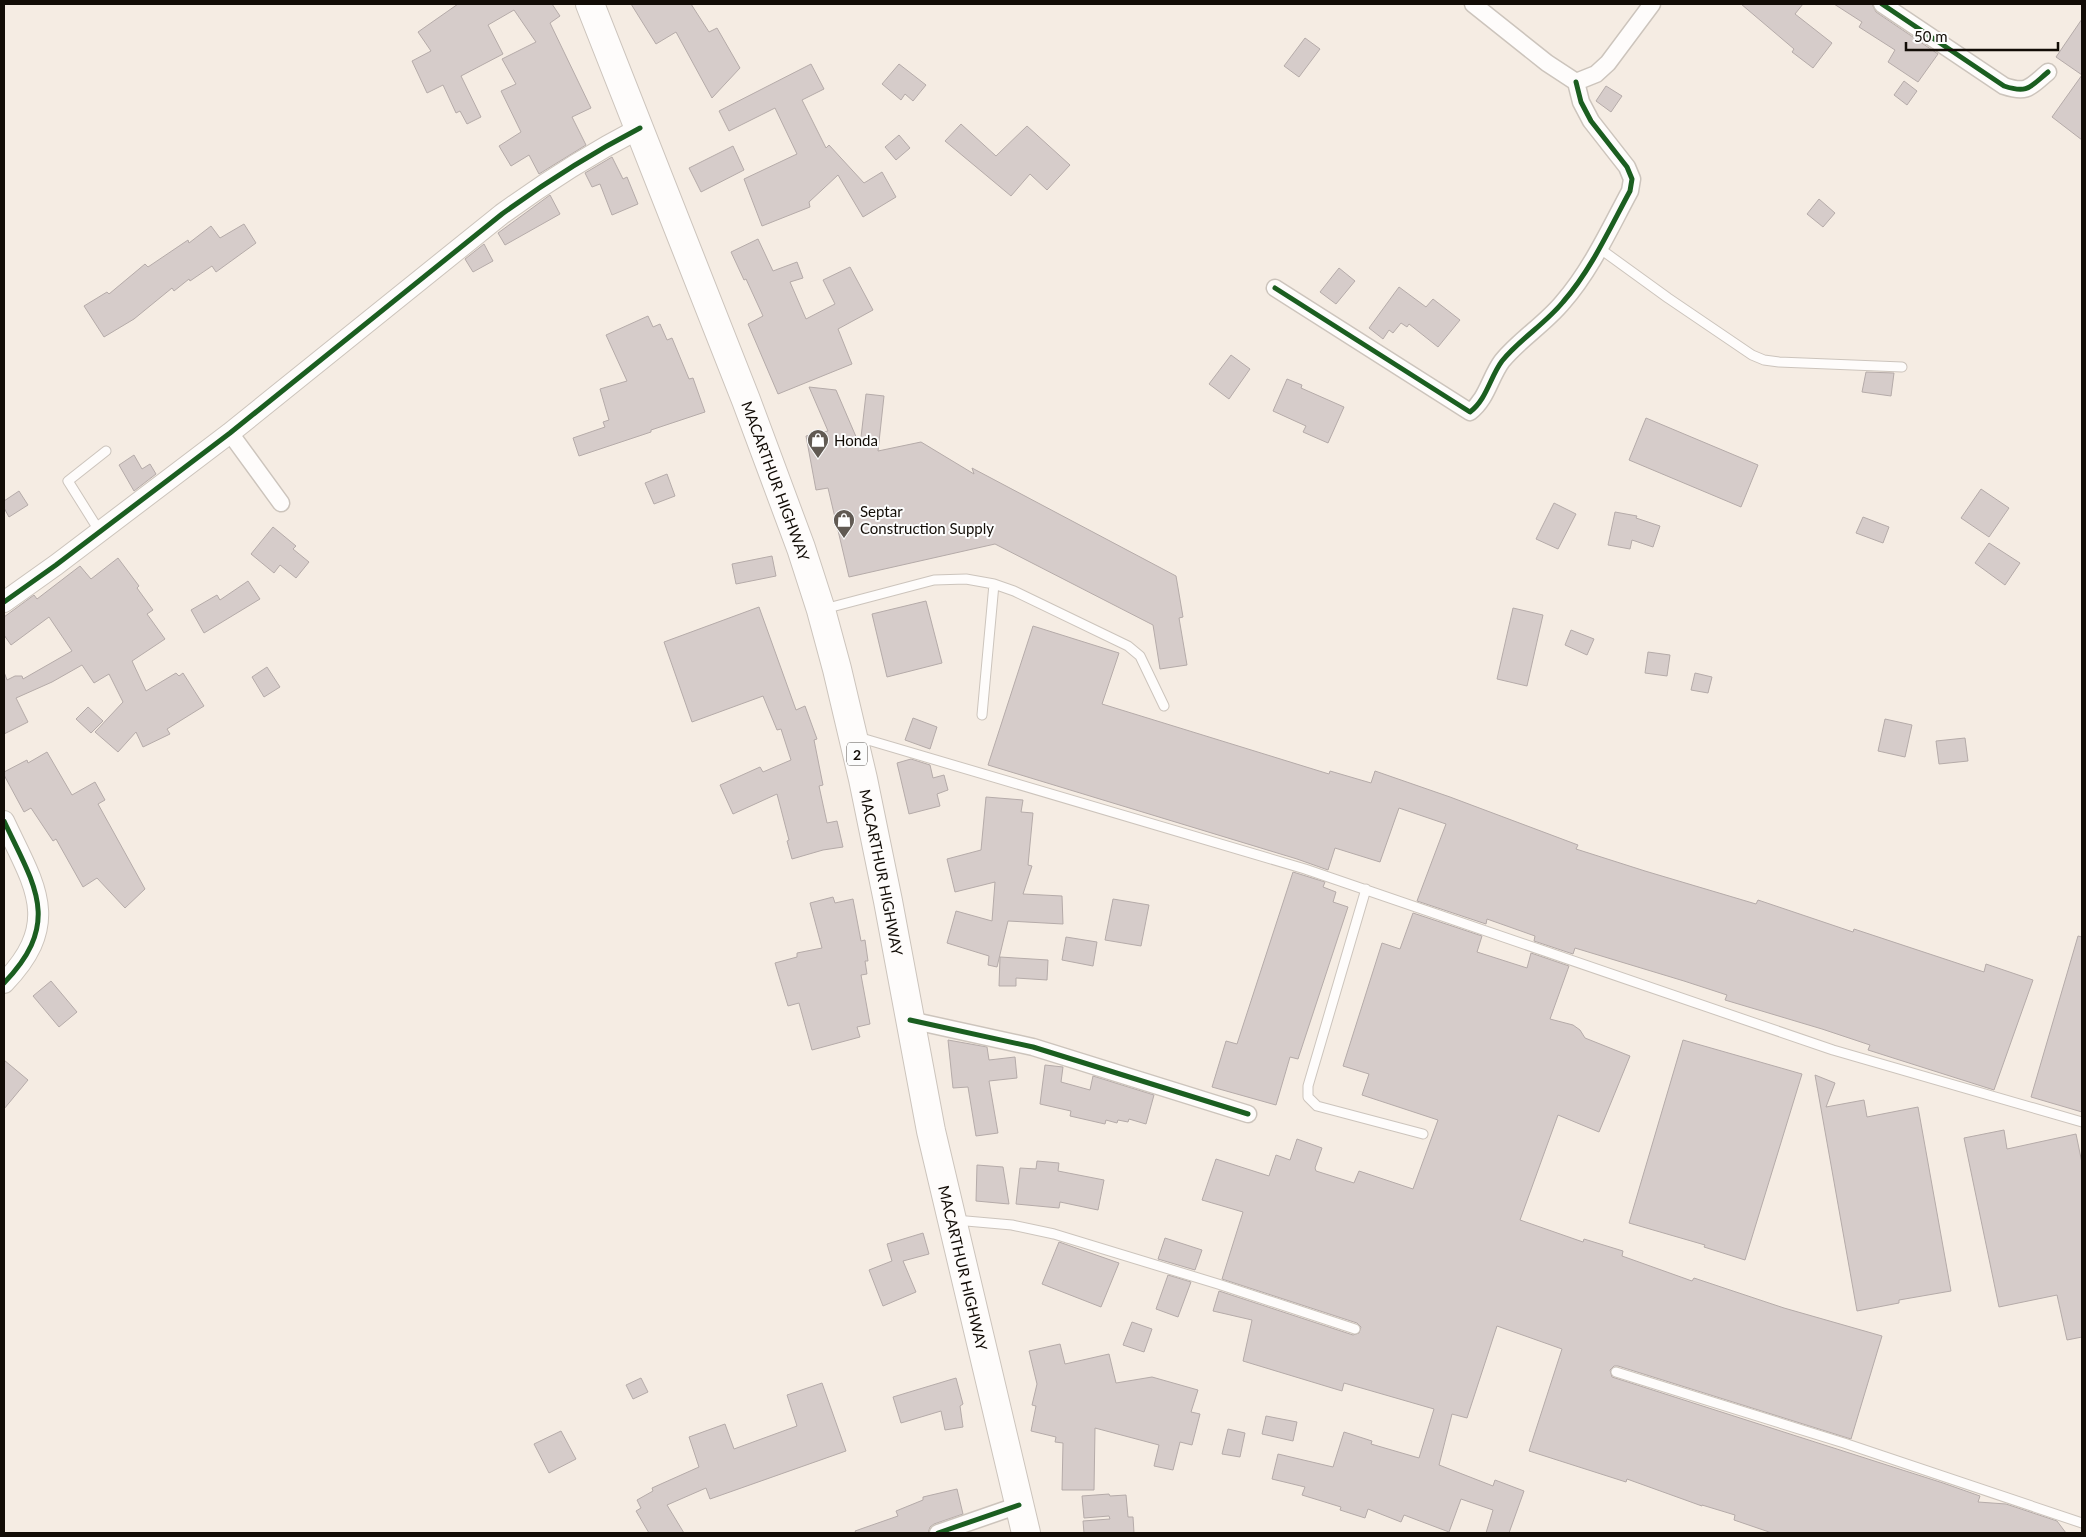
<svg xmlns="http://www.w3.org/2000/svg" width="2086" height="1537" font-family="Lato,sans-serif">
<rect width="100%" height="100%" fill="#f5ece3"/>
<path fill="#d6ccca" stroke="#b5aba9" d="M458 4H552L560 16 550 23 591 108 572 117 586 145 539 174 529 155 511 166 499 146 521 132 501 91 516 84 502 59 536 42 514 10 488 25 503 54 461 76 481 117 467 124 460 111 456 113 443 85 427 93 412 61 431 51 418 32Z
M631 4H691L709 32 717 28 740 68 712 98 676 32 656 44Z
M1741 4H1803L1795 14 1832 43 1813 68 1792 52 1794 49Z
M1834 4H1872L1876 12 1938 54 1918 82 1888 62 1895 50 1859 27 1862 22Z
M2082 19V75L2056 57Z
M1305 38 1320 49 1299 77 1284 66Z
M811 64 824 89 802 100 826 148 829 145 864 183 882 172 896 197 863 217 838 175 809 202 810 207 762 226 744 179 797 154 775 108 729 131 719 111Z
M899 64 926 85 913 101 905 94 901 100 882 84Z
M2082 75V140L2052 117Z
M1904 81 1917 91 1907 105 1894 95Z
M1606 86 1622 96 1611 112 1596 101Z
M961 124 996 156 1027 126 1070 165 1047 190 1030 174 1011 196 945 141Z
M899 135 910 148 896 160 885 147Z
M733 146 744 170 701 192 689 168Z
M612 157 623 179 627 177 638 204 612 215 600 184 592 187 585 173Z
M550 195 560 214 505 245 498 233Z
M1819 199 1835 213 1823 227 1807 214Z
M244 224 256 243 216 272 212 266 190 281 189 279 174 291 172 288 134 319 104 337 84 306 107 292 109 294 145 264 148 267 188 240 189 243 211 226 220 238Z
M758 239 773 271 797 262 803 278 790 282 806 319 835 304 823 280 850 267 873 310 838 329 852 364 778 394 748 324 763 316 746 279 744 280 731 252Z
M484 244 493 261 473 272 465 259Z
M1339 268 1355 281 1336 304 1320 292Z
M1399 287 1426 307 1433 299 1460 320 1438 347 1409 324 1407 327 1401 323 1393 333 1389 330 1383 339 1369 328Z
M648 316 653 327 660 324 667 340 672 338 689 379 693 378 705 412 651 430V432L579 456 573 438 605 427 603 422 609 420 600 389 627 381 606 335Z
M1231 355 1250 369 1229 399 1209 384Z
M1866 372 1894 373 1891 396 1862 392Z
M1287 379 1302 385 1301 388 1344 407 1328 443 1303 432 1306 426 1273 411Z
M809 387 836 390 860 446 866 394 884 396 878 451 921 442 974 474 972 468 1176 576 1183 617 1179 618 1187 665 1160 669 1153 625 995 544 849 577 828 488 816 490 806 436 828 431Z
M1646 418 1758 465 1741 507 1629 460Z
M134 455 142 469 150 464 156 474 134 491 119 465Z
M667 474 675 496 654 504 645 483Z
M1981 489 2009 508 1989 537 1961 518Z
M19 491 28 505 9 517 4 508V501Z
M1554 503 1576 514 1558 549 1536 539Z
M1615 512 1637 516 1636 518 1660 526 1653 547 1632 540 1630 549 1608 545Z
M1863 517 1889 527 1883 543 1856 533Z
M273 527 296 546 293 549 309 562 296 578 280 565 274 573 251 554Z
M1989 543 2020 563 2005 585 1975 563Z
M772 556 776 576 736 584 732 564Z
M118 558 139 586 137 588 153 610 147 614 165 639 132 661 146 691 176 673 179 676 183 673 204 706 167 729 170 734 143 747 136 732 118 752 95 732 123 702 109 674 94 683 82 665 52 682 16 698 28 722 4 734V672L7 680 15 676H22L23 679 72 651 49 617 11 645 4 635V617L34 595 37 599 80 566 91 579Z
M248 581 260 599 204 633 191 610 217 595 220 600Z
M926 601 942 663 887 677 872 614Z
M759 607 796 710 805 706 817 739 814 740 823 785 819 786 827 823 837 821 843 847 823 850 792 859 787 841 789 840 777 794 733 814 720 785 760 767 763 772 791 760 781 729 777 730 763 696 692 722 664 642Z
M1513 608 1543 615 1527 686 1497 679Z
M1033 626 1119 653 1102 704 1329 774 1330 771 1371 783 1375 771 1450 797 1578 845 1576 849 1645 871 1756 904 1758 900 1853 932 1854 929 1984 972 1986 964 2033 980 1994 1090 1868 1050 1870 1045 1822 1029 1725 1000 1727 995 1684 981 1575 948 1573 954 1534 941 1535 936 1487 919 1486 924 1417 901 1446 824 1399 808 1380 862 1335 848 1328 870 1297 859 988 765Z
M1571 630 1594 639 1587 655 1565 645Z
M1648 652 1670 655 1667 676 1645 673Z
M267 667 280 687 264 697 252 677Z
M1695 673 1712 677 1708 693 1691 690Z
M88 707 103 721 91 733 76 719Z
M913 718 937 727 930 749 905 740Z
M1885 719 1912 725 1905 757 1878 751Z
M1965 738 1968 761 1939 764 1936 741Z
M47 752 72 795 95 782 105 800 98 804 145 889 125 908 97 878 83 887 56 839 53 841 31 808 24 812 4 775V772L27 760 28 763Z
M911 759 930 765 933 778 944 775 948 790 937 794 940 806 909 814 897 763Z
M986 797 1023 800 1021 812 1033 813 1028 865 1032 866 1023 894 1062 896 1063 924 1008 921 997 967 988 965 989 956 947 943 956 911 992 921 995 882 955 892 947 859 981 850Z
M1293 872 1325 882 1323 887 1336 892 1333 902 1348 907 1298 1059 1290 1057 1276 1105 1212 1087 1226 1041 1237 1044Z
M833 897 835 903 853 899 861 941 865 940 868 961H865L867 974 861 975 870 1024 857 1027 860 1037 812 1050 799 1003 788 1006 775 963 797 957V953L822 948 810 903Z
M1113 899 1149 905 1141 946 1105 940Z
M1413 913 1482 936 1477 952 1527 968 1531 953 1569 966 1550 1019 1573 1025 1580 1030 1585 1038 1630 1056 1599 1132 1558 1115 1520 1220 1583 1242 1584 1239 1623 1251 1622 1256 1692 1281 1694 1278 1784 1308 1882 1336 1851 1439 1618 1366H1614L1610 1370 1612 1377 1943 1483 1980 1496 1978 1502 2006 1504 2057 1521 2066 1533H1772L1734 1520 1735 1515 1702 1505V1506L1627 1479 1626 1482 1529 1451 1562 1349 1497 1326 1467 1418 1452 1414 1439 1465 1493 1486 1495 1480 1524 1491 1509 1533H1486L1493 1510 1461 1499 1449 1532 1404 1515 1401 1522 1368 1509 1365 1518 1340 1510 1341 1507 1302 1495 1305 1487 1272 1479 1278 1454 1333 1467 1344 1432 1372 1441 1371 1444 1419 1458 1434 1409 1344 1383 1342 1391 1243 1361 1252 1320 1213 1311 1219 1291 1353 1335 1359 1333 1361 1327 1357 1323 1222 1279 1243 1212 1202 1200 1216 1159 1269 1176 1276 1155 1290 1160 1297 1139 1322 1148 1315 1168 1316 1171 1354 1183 1359 1171 1413 1189 1438 1120 1362 1095 1369 1074 1343 1066 1382 943 1400 949Z
M2078 936 2082 937V1112L2031 1097Z
M1066 937 1097 942 1093 966 1062 960Z
M1000 957 1048 960 1047 980 1016 978V986H999Z
M51 981 77 1012 59 1027 33 996Z
M948 1040 987 1047 989 1060 1015 1057 1017 1078 989 1081 998 1133 976 1136 968 1087 953 1088Z
M1683 1040 1802 1074 1745 1260 1704 1247 1705 1245 1629 1223Z
M4 1060 28 1080 4 1109Z
M1045 1065 1063 1067 1061 1082 1090 1090 1093 1076 1154 1095 1146 1124 1129 1119 1128 1122 1118 1120 1117 1123 1106 1120 1105 1124 1070 1116 1071 1111 1040 1104Z
M1815 1075 1835 1083 1826 1107 1864 1100 1867 1117 1918 1107 1951 1291 1899 1300V1303L1857 1311Z
M2004 1130 2007 1149 2076 1134 2082 1163V1337L2067 1340 2057 1295 1999 1307 1964 1138Z
M1037 1161 1059 1163 1058 1171 1104 1180 1098 1210 1060 1202 1059 1208 1016 1204 1020 1168 1036 1169Z
M977 1165 1003 1167 1009 1204 976 1201Z
M923 1233 929 1254 903 1261 916 1292 883 1306 869 1270 892 1261 887 1244Z
M1165 1238 1202 1250 1195 1270 1158 1259Z
M1059 1242 1119 1263 1101 1307 1042 1284Z
M1168 1275 1191 1282 1178 1317 1156 1309Z
M1132 1322 1152 1329 1144 1352 1123 1345Z
M1060 1344 1065 1364 1109 1354 1116 1383 1152 1377 1198 1390 1191 1412 1200 1414 1192 1445 1180 1442 1173 1470 1154 1466 1159 1445 1095 1428 1094 1490H1062L1063 1443 1055 1442 1056 1437 1031 1431 1036 1406 1032 1405 1037 1384 1029 1351Z
M641 1378 648 1392 633 1399 626 1385Z
M956 1378 963 1404 960 1406 963 1427 945 1430 941 1411 901 1423 893 1397Z
M822 1383 846 1451 710 1499 706 1488 667 1505 684 1533H649L636 1511 641 1508 637 1500 653 1491 652 1488 699 1467 689 1437 725 1424 734 1449 797 1426 787 1395Z
M1266 1416 1297 1422 1293 1441 1262 1434Z
M1228 1429 1245 1433 1240 1457 1222 1454Z
M561 1431 576 1459 549 1473 534 1444Z
M957 1489 963 1514 934 1524 930 1527 928 1533H856L855 1531 898 1516 896 1511 923 1500V1497Z
M1109 1494 1110 1496 1126 1495 1128 1517H1133L1134 1533H1084L1083 1521 1110 1519 1109 1516 1084 1518 1082 1496Z"/>
<g fill="none" stroke-linecap="round" stroke-linejoin="round">
<g stroke="#ccc4bc" stroke-width="11">
<path id="service" d="M1599 248 1668 298 1752 355 1764 360 1779 362 1902 367
M100 532 68 481 106 451
M824 609 934 580 966 579 994 584 1014 591 1128 646 1140 656 1164 706
M982 715 994 584
M858 737 1305 869 1833 1050 2082 1122
M1366 889 1308 1086V1097L1317 1106 1423 1134
M955 1220 1012 1225 1054 1234 1218 1284 1355 1329
M1616 1372 1844 1443 2082 1523"/>
</g>
<g stroke="#ccc4bc" stroke-width="19">
<path id="minor" d="M1473 4 1547 63 1576 82 1596 74 1608 63 1652 4
M1882 4 2004 86C2028 94 2030 87 2048 72
M1275 288 1470 412C1487 399 1490 377 1502 361 1520 339 1545 324 1563 302 1591 270 1610 228 1630 191L1632 179 1627 167 1591 121 1581 102 1576 82
M230 433 281 503
M910 1020 1033 1047 1248 1114
M938 1533 1019 1505"/>
</g>
<g stroke="#ccc4bc" stroke-width="22">
<path id="tertiary" d="M4 602 56 565 230 433 502 214C546 182 592 153 640 128
M4 821C34 885 63 922 4 983"/>
</g>
<g stroke="#ccc4bc" stroke-width="30">
<g id="trunk">
<path id="s1" d="M590 4 746 400 801 548 821 610 837 669 863 779 888 901 931 1131 1026 1533"/>
</g>
</g>
<use href="#service" stroke="#fefcfb" stroke-width="9"/>
<use href="#minor" stroke="#fefcfb" stroke-width="16"/>
<use href="#tertiary" stroke="#fefcfb" stroke-width="20"/>
<use href="#trunk" stroke="#fefcfb" stroke-width="28"/>
<g stroke="#fcfcfc" stroke-width="8">
<path id="cycleway" d="M1882 4 2004 86C2028 94 2030 87 2048 72
M1275 288 1470 412C1487 399 1490 377 1502 361 1520 339 1545 324 1563 302 1591 270 1610 228 1630 191L1632 179 1627 167 1591 121 1581 102 1576 82
M4 602 56 565 230 433 502 214C546 182 592 153 640 128
M4 821C34 885 63 922 4 983
M910 1020 1033 1047 1248 1114
M938 1533 1019 1505"/>
</g>
<use href="#cycleway" stroke="#1b5e20" stroke-width="5"/>
</g>
<defs>
<g id="shop-pin" transform="scale(1.125)"><path d="M0 17L-7.5 6A9.5 9.5 0 1 1 7.5 6Z" fill="#615a53" stroke="#fcfcfc"/><path d="M-5-2.5h2.3a2.7 3.5 0 0 1 5.4 0H5L5.5 6h-11ZM-1.5-2.5h3a1.5 2.3 0 0 0-3 0Z" fill="#fff"/></g>
</defs>
<g fill-rule="evenodd">
<use href="#shop-pin" x="818" y="440"/>
<use href="#shop-pin" x="844" y="520"/>
</g>
<g text-anchor="middle" dominant-baseline="central" stroke-width="4" stroke-linejoin="round" paint-order="stroke">
<rect fill="#fcfcfc" stroke="#585450" stroke-width="1" x="847" y="742.5" width="20" height="23" rx="4"/>
<g font-size="14" font-weight="bold" fill="#120c06">
<text x="857" y="754">2</text>
</g>
<g font-size="15" fill="#120c06" stroke="#fcfcfc" text-anchor="start">
<text x="834" y="440">Honda</text>
<text x="860" y="511">Septar<tspan x="860" dy="17">Construction Supply</tspan></text>
</g>
<g font-size="15" fill="#120c06" stroke="#fcfcfc">
<text stroke="none"><textPath href="#s1" startOffset="512">MACARTHUR HIGHWAY</textPath></text>
<text stroke="none"><textPath href="#s1" startOffset="918">MACARTHUR HIGHWAY</textPath></text>
<text stroke="none"><textPath href="#s1" startOffset="1322">MACARTHUR HIGHWAY</textPath></text>
</g>
</g>
<rect width="2086" height="1537" fill="none" stroke="#120c06" stroke-width="10"/>
<path d="M1906 42v8h152v-8" fill="none" stroke="#120c06" stroke-width="2.5"/>
<text x="1914" y="42" font-size="15" fill="#120c06" stroke="#fcfcfc" stroke-width="4" paint-order="stroke">50 m</text>
</svg>
